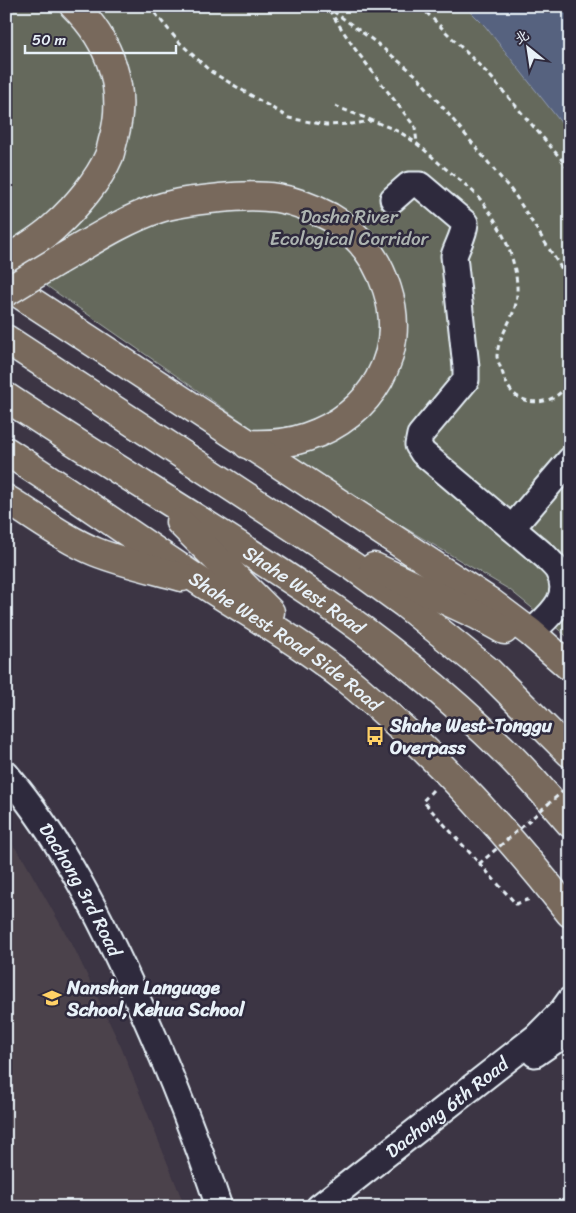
<svg xmlns="http://www.w3.org/2000/svg" width="576" height="1213" font-family="Sriracha,'LXGW WenKai TC',sans-serif">
<rect width="100%" height="100%" fill="#3c3544"/>
<filter id="ink" filterUnits="userSpaceOnUse"><feTurbulence type="fractalNoise" baseFrequency=".02" numOctaves="2"/><feDisplacementMap in="SourceGraphic" scale="10" xChannelSelector="R" yChannelSelector="G"/><feConvolveMatrix kernelMatrix="1 2 1 2 8 2 1 2 1" color-interpolation-filters="sRGB"/></filter>
<g filter="url(#ink)">
<path fill="#4c434c" d="M6 836 22 857 75 950 121 1047 185 1207H6Z"/>
<path fill="#65695b" stroke="#a6adaa" d="M6 6H570V639L510 590 341 490 44 284 6 255Z"/>
<path fill="#56627f" stroke="#909baf" d="M465 6H570V134L485 26Z"/>
<g fill="none" stroke-linecap="round" stroke-linejoin="round">
<g stroke="#e8f1f8" stroke-width="29">
<g id="minor">
<path d="M393 199 409 185H420L465 223C464 235 458 244 454 256L466 367V380L420 435 418 445 423 453 546 557C550 562 557 567 559 573 573 599 547 617 531 633"/>
<path d="M512 528 570 460"/>
<path id="s1" d="M6 774C63 841 103 923 139 1003 169 1070 196 1137 219 1207"/>
<path d="M535 1054 554 1041 570 1034"/>
<path id="s2" d="M319 1207 536 1037 562 1011 570 1000"/>
</g>
</g>
<g stroke="#e8f1f8" stroke-width="31">
<g id="major">
<path d="M6 260C24 249 42 239 56 225 75 208 99 180 109 156 111 150 112 143 114 137 127 88 110 41 74 6"/>
<path d="M57 261C89 243 122 221 157 209 177 202 200 200 220 198 239 196 258 195 277 198 296 201 313 208 330 217 359 234 377 257 387 289 408 354 371 416 307 437 287 444 268 445 247 444"/>
<path d="M6 285 490 602 531 633 570 667"/>
<path d="M6 339 354 567 405 604 488 671 570 753"/>
<path id="s3" d="M6 397C106 464 209 524 308 591 378 638 449 696 509 755 531 777 550 800 570 823"/>
<path id="s4" d="M6 451C73 494 138 540 204 584 256 618 310 648 357 688 436 755 507 832 570 913"/>
<path d="M6 499C36 517 64 539 96 552 124 563 153 569 182 577"/>
<path d="M180 522 270 612"/>
<path d="M374 567 477 615 504 630"/>
</g>
</g>
<path stroke="#e8f1f8" stroke-width="3" stroke-dasharray="5 4" stroke-linecap="butt" d="M149 6 178 41 210 71 289 118 326 125 352 124 371 121
M326 6 374 41 417 76 515 195 570 282
M420 6 491 77 562 160 570 172
M329 10 355 49 415 127 417 143
M335 106C354 114 375 121 395 130 412 138 426 151 440 164 453 175 469 186 480 199 502 226 522 268 516 303 512 322 497 338 497 357 498 361 500 367 502 371 504 378 507 386 512 392 527 408 557 404 567 384 569 380 569 373 570 369
M570 526 568 534 570 550
M433 790 423 801 516 904 530 899"/>
<use href="#minor" stroke="#2f2a3d" stroke-width="25"/>
<use href="#major" stroke="#78695c" stroke-width="28"/>
<g stroke="#e8f1f8" stroke-width="31" stroke-linecap="butt">
<path id="major-bridge" d="M6 292 57 261"/>
</g>
<path stroke="#e8f1f8" stroke-width="3" stroke-dasharray="5 4" stroke-linecap="butt" d="M479 864 570 785"/>
<use href="#major-bridge" stroke="#78695c" stroke-width="28"/>
</g>
</g>
<defs>
<g id="bus-bare" transform="scale(1.5)"><path d="M-5-6H5V4H4V6H2V4H-2V6H-4V4H-5ZM-3.5-4V0h7V-4ZM-3.5 1.2v1.5H-2V1.2ZM2 1.2v1.5H3.5V1.2Z" fill="#ffd166" stroke="#2f2a3d" stroke-width="2.5" paint-order="stroke"/></g>
<g id="school-bare" transform="scale(1.5)"><path d="M0-5L7-2L0 1L-7-2ZM-4 1L0 2.5L4 1V4Q0 6-4 4Z" fill="#ffd166" stroke="#2f2a3d" stroke-width="2.5" paint-order="stroke"/></g>
</defs>
<g fill-rule="evenodd">
<use href="#bus-bare" x="375" y="736"/>
<use href="#school-bare" x="52" y="998"/>
</g>
<g text-anchor="middle" dominant-baseline="central" stroke-width="5" stroke-linejoin="round" paint-order="stroke">
<g font-size="19" fill="#adb4b1" stroke="#2f2a3d">
<text x="349" y="216">Dasha River<tspan x="349" dy="22">Ecological Corridor</tspan></text>
</g>
<g font-size="19" fill="#e8f1f8" stroke="#2f2a3d">
<text stroke="none"><textPath href="#s3" startOffset="355">Shahe West Road</textPath></text>
<text stroke="none"><textPath href="#s4" startOffset="338">Shahe West Road Side Road</textPath></text>
<text stroke="none"><textPath href="#s1" startOffset="138">Dachong 3rd Road</textPath></text>
<text stroke="none"><textPath href="#s2" startOffset="162">Dachong 6th Road</textPath></text>
</g>
<g font-size="19" font-weight="bold" fill="#e8f1f8" stroke="#2f2a3d" text-anchor="start">
<text x="390" y="725">Shahe West-Tonggu<tspan x="390" dy="22">Overpass</tspan></text>
<text x="67" y="987">Nanshan Language<tspan x="67" dy="22">School, Kehua School</tspan></text>
</g>
</g>
<rect width="576" height="1213" fill="none" stroke="#2f2a3d" stroke-width="25"/>
<rect x="12" y="12" width="551" height="1188" fill="none" stroke="#e8f1f8" stroke-width="2" filter="url(#ink)"/>
<g transform="translate(528 48) rotate(330)" stroke="#2f2a3d" stroke-width="4" paint-order="stroke">
<path d="M0-4L9 19L0 12L-9 19Z" fill="#e8f1f8"/>
<text y="-8" font-size="14" font-weight="bold" text-anchor="middle" fill="#e8f1f8">北</text>
</g>
<path d="M25 45v8h151v-8" fill="none" stroke="#e8f1f8" stroke-width="2.5"/>
<text x="32" y="45" font-size="15" fill="#e8f1f8" stroke="#2f2a3d" stroke-width="4" paint-order="stroke">50 m</text>
</svg>
